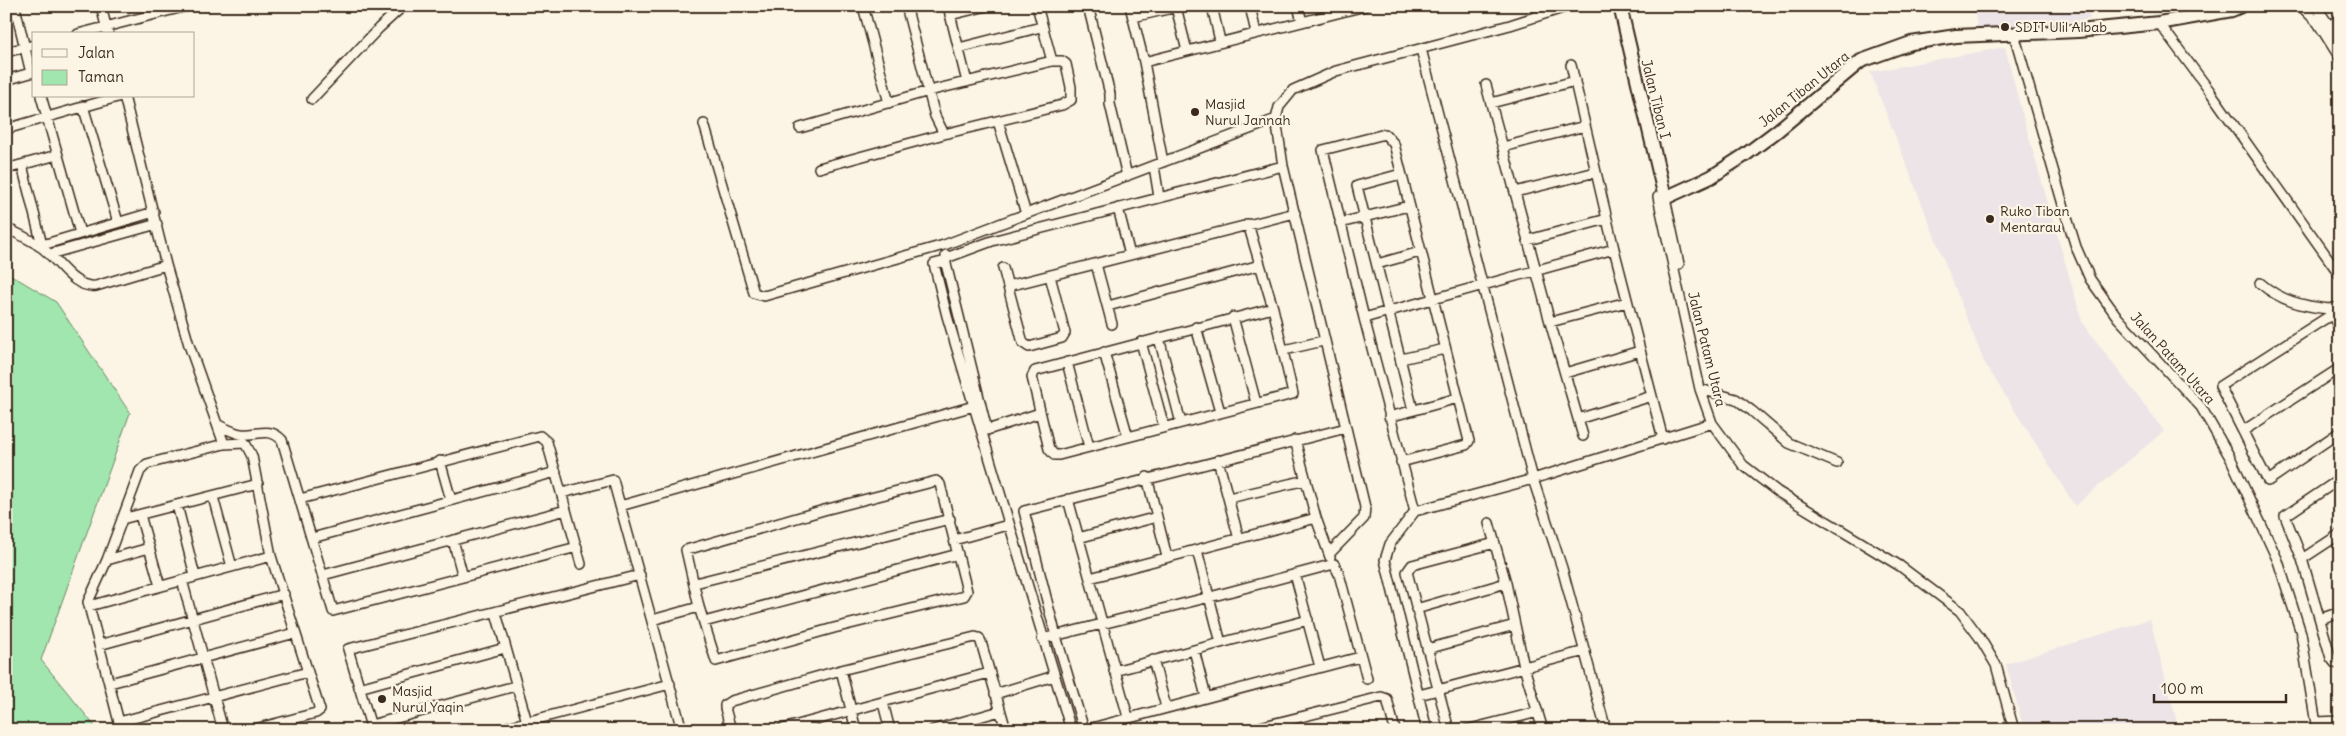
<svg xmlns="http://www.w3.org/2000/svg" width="2346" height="736" font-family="Delius,sans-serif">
<rect width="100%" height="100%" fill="#fcf5e5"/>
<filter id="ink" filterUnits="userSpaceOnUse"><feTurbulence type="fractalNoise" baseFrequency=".02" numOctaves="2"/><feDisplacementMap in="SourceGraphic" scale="10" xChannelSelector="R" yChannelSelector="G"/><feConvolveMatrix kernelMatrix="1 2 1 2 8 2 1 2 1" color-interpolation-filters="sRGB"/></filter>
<g filter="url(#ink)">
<path fill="#ece4e7" d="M1974 6H2088L2090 19 1978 35Z
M2005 47 2022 113 2083 324 2164 431 2075 506 1984 362 1870 72Z
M2150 619 2179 730H2024L2006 664Z"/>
<path fill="#a1e5af" stroke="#6e8866" d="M6 272 56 302 130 413 41 660 98 730H6Z"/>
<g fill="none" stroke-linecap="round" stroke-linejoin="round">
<g stroke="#3b2a1e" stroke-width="12">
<path id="street" d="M101 6 108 34
M863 6 889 103
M948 6 967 82
M1037 6 1052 61
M1088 6 1110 94V104L1127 176
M1130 6 1144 62 1163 162
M1212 6 1220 41
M1250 6 1256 33
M1298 6 1302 22
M2301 6 2318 23 2340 58
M2316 6 2340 42
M15 7 31 73
M1176 7 1187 51
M950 15 987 6
M1133 17 1181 6
M2159 23 2209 90 2340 275
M2329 27 2340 18
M78 34 187 6
M2014 34 2064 208 2076 247 2090 279 2118 318 2201 407 2231 459 2278 561 2301 633 2317 730
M959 48 1041 27
M1421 49 1533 479 1562 568 1606 730
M6 52 34 45
M1144 62 1365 6
M1571 65 1614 249 1663 439
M6 80 34 72
M1486 85 1550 322 1583 436
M41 96 80 233
M312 99 379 28 403 6
M1491 103 1575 81
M83 106 118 222
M1276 119 1283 166 1365 507 1364 518 1329 554
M998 121 1026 214
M704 124 754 293 764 296 944 245 1276 119 1279 107 1293 90 1336 71 1510 25 1569 6
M800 128 929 91 1052 61H1062L1066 64 1071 87V100L1062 105 944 134 935 116 906 6
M6 129 121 96
M1503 147 1585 126
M22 165 42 245
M1154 166 1159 197
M819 168 944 134
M6 169 57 155
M1401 174 1357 186 1413 410
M1515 192 1596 172
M1658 197 1700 389 1712 423 1743 465 1778 492 1900 566 1960 611 1980 638 1996 665 2014 730
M1665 198 1679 264
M1118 208 1130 255
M1340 223 1409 206
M1248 224 1273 308
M6 228C18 234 30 239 41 247 58 259 73 289 96 286L166 265 124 96
M1528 240 1607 219
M39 246 154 212
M50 254 157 224
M946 255V264L987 430 1040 413
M946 258 992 241 1283 166
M946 261 934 264 947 316 1071 730
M1096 264 1112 324
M1377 264 1420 252
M166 265 189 345 224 444
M1003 268 1023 343 1029 347 1062 338 1065 333 1050 276
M2260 283C2281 301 2302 306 2329 309
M1008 286 1295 213
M1108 306 1260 265
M2340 307 2329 309 2340 329
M1273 308 1293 394 1059 455H1054L1049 449 1032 377 1035 371Z
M2331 315 2220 386 2268 481 2340 432
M1233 317 1256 403
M1364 318 1323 150 1385 134 1394 144 1469 441 1466 445 1401 462
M1550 322 1627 302
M1196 327 1220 412
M1159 338 1181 423
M1141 342 1164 427
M1284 350 1323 341
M1104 352 1128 437
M1401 359 1445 349
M1067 362 1089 447
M1565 373 1640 351
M1700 389 1736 399 1752 411 1789 443 1837 463
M1389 417 1458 398
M1578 419 1652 396
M218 425C225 428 234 433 241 434 257 436 269 426 282 440L333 611 577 547
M2243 431 2340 368
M1295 440 1316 518 1330 557
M1218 460 1239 539
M440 461 451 500
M1147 477 1167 557
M2340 479 2285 516 2302 559 2331 658 2335 663 2340 664
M936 481 940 484 967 591 964 596 834 628 716 661 699 607 686 550 824 510Z
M562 493 613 480 682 730
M213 497 232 567
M1229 498 1306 480
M300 499 540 436 547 442 581 564
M1068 499 1128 717
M177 505 195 576
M620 506 974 406
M1415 511 1364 318 1614 249
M140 515 160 586
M122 519 258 484
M1489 523 1506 583 1524 667 1543 730
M312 538 556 472
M1078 538 1157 517
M453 540 463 577
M954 540 1008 525
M1197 550 1221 643
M2302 559 2340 534
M107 560 149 548
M1295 574 1320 667
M323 575 566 510
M1090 578 1316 518
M182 580 223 730
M695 583 950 519
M89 606 271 556
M1416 609 1506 583
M496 613 527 722
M2320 619 2340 612
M652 620 699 607
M704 622 958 554
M1042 639 1210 597 1334 564 1339 574 1367 679
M99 645 284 594
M1427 649 1515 625
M1194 650 1206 697
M1153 660 1166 707
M841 670 856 730
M1114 671 1308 620
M110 683 295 633
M359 688 505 648
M995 694 1054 676
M1419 695 1585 651
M883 703 890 730
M119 722 308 672
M2316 722 2340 721
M371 725 515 686
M121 730 88 602 107 560 140 471 147 464 224 444 245 443 252 456 271 556 320 710 316 713 251 730
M372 730 348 649 640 575
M496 730 670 684
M731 730 725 708V705L731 701 841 670 975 637 979 638 981 642 1006 730
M779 730 989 673
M933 730 1000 711
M1084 730 1056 636 1024 511 1346 428
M1084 730 1360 657
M1248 730 1381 697 1387 699 1395 730
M1427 730 1385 560 1390 544 1415 511 1533 479 1712 423
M1449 730 1407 572 1412 565 1495 543
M1466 730 1538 712"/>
</g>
<g stroke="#3b2a1e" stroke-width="16">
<path id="secondary" d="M1620 6 1665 198 1711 177 1745 155 1777 131 1861 61 1911 43 1956 36 2078 31 2159 23 2232 10 2241 6"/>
</g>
<use href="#street" stroke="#fcf5e5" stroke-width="9"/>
<use href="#secondary" stroke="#fcf5e5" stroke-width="12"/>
</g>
</g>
<g fill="#3b2a1e" stroke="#fcf5e5" stroke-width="2">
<circle cx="2005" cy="27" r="5"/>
<circle cx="1195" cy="112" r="5"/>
<circle cx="1990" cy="219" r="5"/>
<circle cx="382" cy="699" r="5"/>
</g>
<g text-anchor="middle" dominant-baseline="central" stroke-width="4.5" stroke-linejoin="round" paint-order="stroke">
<g font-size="14" fill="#3b2a1e" stroke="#fcf5e5" text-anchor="start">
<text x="2015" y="27">SDIT Ulil Albab</text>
<text x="1205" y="104">Masjid<tspan x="1205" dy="16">Nurul Jannah</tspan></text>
<text x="2000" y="211">Ruko Tiban<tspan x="2000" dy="16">Mentarau</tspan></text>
<text x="392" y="691">Masjid<tspan x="392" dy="16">Nurul Yaqin</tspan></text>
</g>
<g font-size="14" fill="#3b2a1e" stroke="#fcf5e5">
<text transform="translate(1804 89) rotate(-39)">Jalan Tiban Utara</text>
<text transform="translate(1656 99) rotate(76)">Jalan Tiban I</text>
<text transform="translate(1707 349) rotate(76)">Jalan Patam Utara</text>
<text transform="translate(2173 358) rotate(48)">Jalan Patam Utara</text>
</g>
</g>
<rect width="2346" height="736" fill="none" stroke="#fcf5e5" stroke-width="25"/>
<rect x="12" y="12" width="2321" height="711" fill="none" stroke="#3b2a1e" stroke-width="2" filter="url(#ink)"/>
<rect x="32" y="32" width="162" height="65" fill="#fcf5e5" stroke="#afa495"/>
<rect x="42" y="49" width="25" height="8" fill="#fcf5e5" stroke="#afa495"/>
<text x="78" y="58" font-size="15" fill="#3b2a1e">Jalan</text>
<rect x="42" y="70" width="25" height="15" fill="#a1e5af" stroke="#afa495"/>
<text x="78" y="82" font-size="15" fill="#3b2a1e">Taman</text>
<path d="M2154 694v8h132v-8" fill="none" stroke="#3b2a1e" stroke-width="2.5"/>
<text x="2161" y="694" font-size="15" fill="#3b2a1e" stroke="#fcf5e5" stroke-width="4" paint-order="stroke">100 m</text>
</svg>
